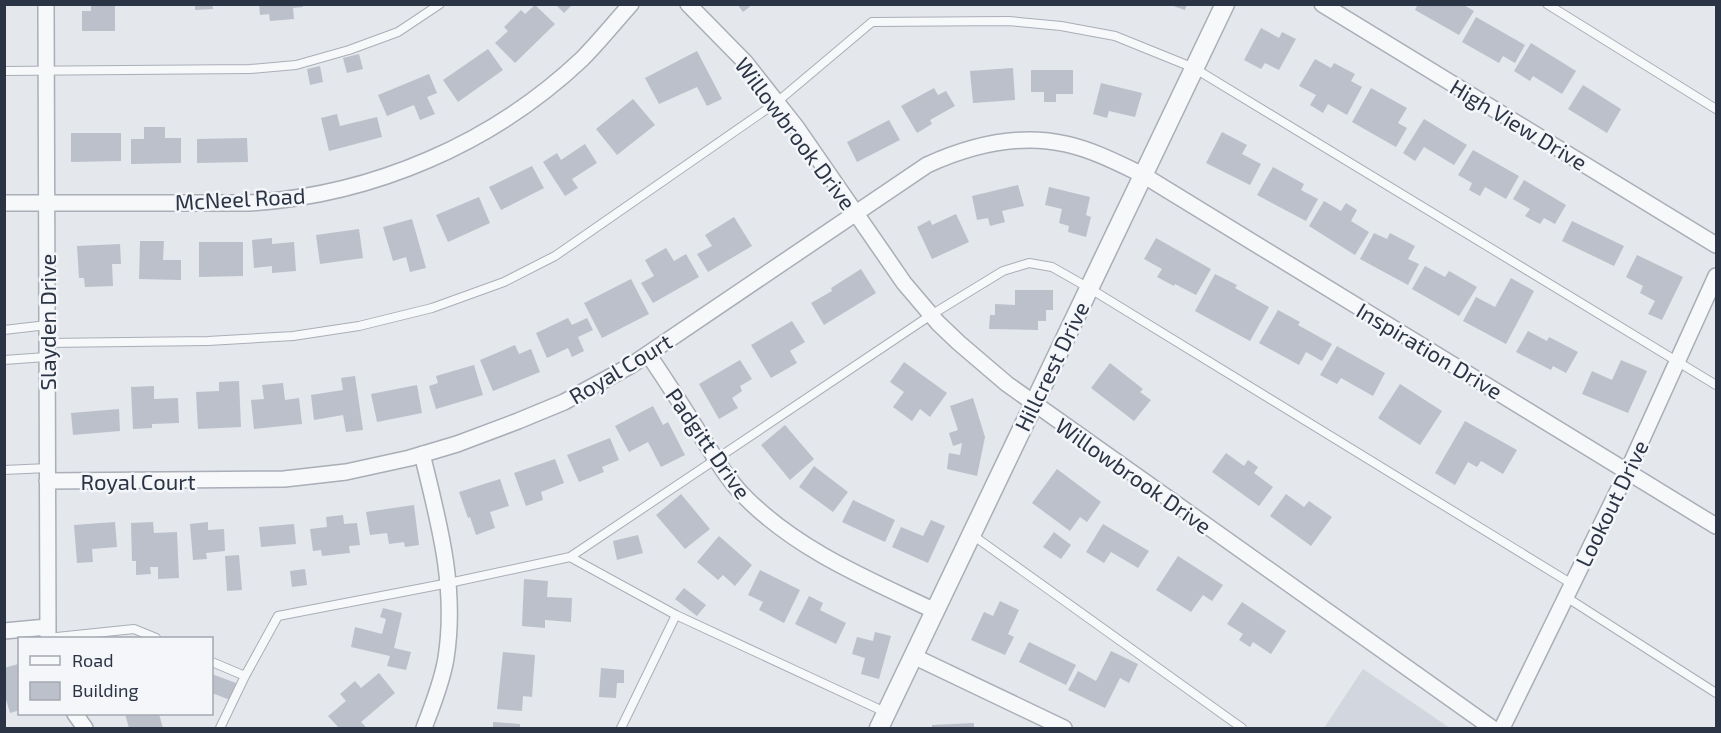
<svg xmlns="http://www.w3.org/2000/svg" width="1721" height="733" font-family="'Exo 2',sans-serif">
<rect width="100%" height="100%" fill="#e4e7ec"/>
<path fill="#d2d6de" d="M1363 669 1450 728H1324Z"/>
<path fill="#bbc0ca" d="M91 4H115V31H82V11H91Z
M195 4H212L213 9 195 10Z
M259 4H303V7L293 8 294 19 270 21 269 14 260 15Z
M555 4H573L564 13Z
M737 4H753L743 12Z
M1167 4H1187L1185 10Z
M1418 4H1462L1474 11 1459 35 1415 10Z
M535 5 555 24 515 63 495 43 508 31 504 27 521 10 525 14Z
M1476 17 1525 45 1515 63 1503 56 1499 63 1462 42Z
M1261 28 1279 38 1282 32 1296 39 1279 70 1265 63 1261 69 1244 60Z
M1531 43 1576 71 1562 94 1533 76 1530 81 1514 71Z
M488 49 503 70 458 102 443 80Z
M697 51 722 99 707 106 697 87 659 104 645 78Z
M359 54 363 69 347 73 343 58Z
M1315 59 1331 68 1334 63 1355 74 1351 81 1362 87 1347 115 1328 104 1323 113 1310 105 1316 95 1299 86Z
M320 66 323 82 310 85 307 69Z
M1013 68 1015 100 973 103 970 71Z
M1031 70H1073V94H1056V102H1044V92H1031Z
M429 74 437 93 427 97 435 114 420 120 414 105 387 116 378 95Z
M1101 83 1142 93 1135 117 1109 111 1107 118 1093 114Z
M1583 85 1621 109 1607 133 1568 109Z
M934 88 938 95 946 91 955 106 930 120 932 124 917 133 901 106Z
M1371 88 1407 108 1398 123 1407 128 1396 147 1352 122Z
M633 99 655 125 617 155 596 129Z
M337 114 340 126 377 117 382 137 329 151 321 118Z
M1424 119 1467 145 1454 165 1424 147 1415 161 1403 153Z
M889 120 900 140 857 162 847 142Z
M144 127H165V138H181V163L131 164V139H144Z
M1222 132 1247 145 1242 154 1261 164 1250 185 1206 163Z
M71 133H121V161L71 162Z
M247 138 248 162 197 163V139Z
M585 144 597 163 572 179 578 188 565 196 543 162 557 153 561 160Z
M1473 150 1519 176 1506 199 1485 187 1480 196 1469 190 1472 183 1458 175Z
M532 166 544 188 501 210 489 187Z
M1273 167 1304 184 1301 190 1318 199 1306 221 1257 195Z
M1524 180 1566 205 1555 224 1544 218 1540 224 1525 216 1530 209 1513 199Z
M1018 185 1024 206 1002 211 1005 222 990 226 988 218 977 220 972 196Z
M1049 187 1090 197 1086 215 1091 217 1086 237 1068 232 1069 226 1059 223 1062 209 1045 205Z
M479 197 490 223 448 242 436 215Z
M1324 201 1341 211 1346 203 1357 210 1351 221 1369 232 1355 255 1309 226Z
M956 214 969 242 932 259 917 227 930 220 932 225Z
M734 217 752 246 708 272 697 254 712 246 705 235Z
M412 219 426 268 410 272 406 257 393 261 383 227Z
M1572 221 1624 246 1614 266 1562 241Z
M359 229 363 258 320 264 316 235Z
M1374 233 1387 239 1390 233 1415 246 1408 259 1419 264 1408 285 1360 259Z
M272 238V244L294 242 296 271 272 273V266L254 268 252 240Z
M1156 238 1211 269 1196 295 1175 284 1174 286 1157 277 1162 269 1144 259Z
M140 241H164L163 260H181V280L139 279Z
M199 242H243V276L199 277Z
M120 244 121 264H112L113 286 85 287 84 278H79L77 246Z
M666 248 674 261 686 254 699 277 653 303 641 283 654 276 645 260Z
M1637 255 1683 277 1662 320 1648 314 1655 301 1640 293 1643 286 1626 277Z
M1425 266 1445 277 1449 271 1477 287 1459 316 1412 289Z
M861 269 876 293 824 325 811 303 832 291 831 288Z
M1215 274 1237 285 1235 288 1269 307 1250 341 1195 311Z
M1511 278 1534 291 1506 344 1463 321 1476 297 1495 307Z
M631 279 649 314 602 338 584 303Z
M1015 290H1053V310H1046V321H1038V330L989 329 990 315H995V304L1015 305Z
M1278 310 1300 322 1298 325 1332 344 1322 361 1306 352 1299 365 1259 343Z
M568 318 572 325 587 318 593 330 578 337 584 351 572 357 568 348 547 358 536 333Z
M792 321 805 342 790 351 797 363 771 378 751 345Z
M1528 331 1547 341 1549 337 1578 352 1566 373 1553 366 1551 370 1516 352Z
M515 345 519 354 531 349 540 372 493 391 480 360Z
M1337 346 1385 373 1373 396 1341 378 1337 384 1320 375Z
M740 360 752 379 740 386 742 391 732 398 738 408 719 419 699 384Z
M1621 360 1647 371 1628 413 1582 394 1592 371 1612 380Z
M904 362 947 393 930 417 920 409 912 421 893 407 904 392 890 382Z
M1110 363 1143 389 1140 392 1151 400 1134 421 1091 388Z
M474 365 483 395 436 409 429 386 438 383 436 376Z
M355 376 363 430 346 432 343 415 314 420 311 395 343 390 341 378Z
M239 381 241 427 198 429 196 392 219 391V382Z
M283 383 285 400 299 398 302 424 254 429 251 400 264 399 262 385Z
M1400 384 1442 411 1420 445 1378 418Z
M417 385 422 413 377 422 371 394Z
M154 386V399L178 398 179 423 152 424V428L133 429 131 387Z
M973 398 985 437 977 476 947 469 949 453 960 455 962 443 953 446 949 433 958 430 950 406Z
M653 406 663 425 668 422 685 455 661 467 648 442 629 452 615 426Z
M119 409 120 431 73 435 71 413Z
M1465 421 1517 450 1503 474 1481 461 1477 467 1468 462 1455 485 1435 473Z
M785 425 814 459 790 480 761 445Z
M610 438 619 460 602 467 604 472 579 482 567 455Z
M1226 453 1244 466 1248 460 1258 467 1254 473 1273 487 1259 506 1212 472Z
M555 459 564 483 541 492 543 500 526 506 514 473Z
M814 466 848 492 833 512 799 487Z
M1057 469 1101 502 1087 522 1080 517 1070 531 1032 503Z
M500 479 509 506 490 512 495 528 476 535 470 517 468 518 459 492Z
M681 494 710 529 685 549 656 515Z
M1286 494 1304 507 1309 501 1332 517 1311 546 1270 516Z
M853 500 895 520 885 542 842 522Z
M414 505 419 545 405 547 404 542 389 544 387 533 370 535 366 512Z
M343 515 344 524 357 523 360 545 349 546 350 553 322 556 321 550 313 551 310 529 327 527 326 517Z
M931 520 945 526 928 563 892 547 901 527 923 536Z
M115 522 117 547 92 549 93 562 77 563 74 525Z
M153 522 154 533 177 532 179 578 158 579V567H150L151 574 136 575V561H132L131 523Z
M208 522V530L224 529 225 551 206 553 207 559 193 560 190 524Z
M294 524 296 544 261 547 259 527Z
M1103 524 1149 551 1138 568 1111 552 1104 563 1086 552Z
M1054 532 1071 545 1061 559 1043 547Z
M638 535 643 553 617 560 613 541Z
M719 536 752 565 735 586 723 575 718 580 697 562Z
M239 555 242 590 227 591 225 556Z
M1178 556 1223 585 1212 601 1203 595 1191 612 1156 590Z
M305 569 307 585 292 587 290 571Z
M760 570 800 590 784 623 759 610 763 602 748 595Z
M524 579 548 581 547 597 572 598 571 622 545 620V628L522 626Z
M684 588 706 605 697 616 675 599Z
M809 596 823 603 820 610 846 623 836 644 795 624Z
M1000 601 1019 610 1008 634 1014 637 1005 655 971 640 984 612 993 616Z
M1242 602 1286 631 1271 654 1253 642 1250 647 1239 640 1243 634 1227 624Z
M383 608 402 613 394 648 411 652 406 670 387 666 390 656 351 647 355 627 382 634 386 619 380 617Z
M875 632 891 636 879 679 861 674 865 658 852 654 857 637 873 641Z
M1029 642 1076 665 1066 685 1019 662Z
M1111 651 1138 664 1129 683 1120 678 1105 708 1068 690 1078 671 1096 681Z
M503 652 535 655 532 697 523 696 522 711 497 709Z
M18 664 20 710 10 713 4 693V668Z
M601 668 624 670V683H617L616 698 599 697Z
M379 673 395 693 361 722 367 728H339L328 716 346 701 340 694 355 681 361 688Z
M212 674 236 683 230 700 212 693Z
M125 714H159L163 728H129Z
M493 722 520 724V728H493Z
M974 723V728H932V725Z"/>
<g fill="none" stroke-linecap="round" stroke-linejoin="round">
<g stroke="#a9aeb7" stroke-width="10">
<path id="service" d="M1547 4 1716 109
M4 71 250 69 296 65 349 50 398 32 440 4
M4 330 47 325
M47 343 208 341 293 336 359 326 432 308 504 282 555 256 777 102 872 22 1009 21 1061 26 1115 36 1194 68 1716 385
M4 360 46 357
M4 470 48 468
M971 534 1242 728
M570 557 931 315 1003 271 1029 263 1052 267 1089 288 1572 584
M1566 597 1716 693
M47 638 134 629 156 638
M212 662 245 676 220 728
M245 676 278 616 449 583 570 557 676 615 885 712
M621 728 676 615"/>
</g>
<g stroke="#a9aeb7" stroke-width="18">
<path id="minor" d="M46 4 48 638
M688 4 745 62 797 128 904 283 938 323 959 343 1007 384 1492 728
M1322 4 1716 245
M4 203H249C373 195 492 144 582 59 599 42 615 22 631 4
M648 354C667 382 685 410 703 439 716 459 729 482 746 498 799 551 868 579 935 611
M422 454C439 523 457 587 446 658 442 683 432 706 424 728
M47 481 284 479 346 472 410 458 457 444 518 421 564 402 630 366 927 165C971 145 1018 133 1066 144 1093 150 1118 163 1143 175L1716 526
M4 631 47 627
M913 656 1064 728
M75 714 85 728
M1502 728 1628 470 1716 276"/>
</g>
<g stroke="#a9aeb7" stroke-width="21">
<path id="tertiary" d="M879 728 1225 4"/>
</g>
<use href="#service" stroke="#f7f8fa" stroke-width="8"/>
<use href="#minor" stroke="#f7f8fa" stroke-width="15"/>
<use href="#tertiary" stroke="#f7f8fa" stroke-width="18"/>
</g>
<g text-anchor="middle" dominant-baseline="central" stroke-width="5" stroke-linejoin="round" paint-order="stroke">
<g font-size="22" fill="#2b3445" stroke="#f4f6f9">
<text transform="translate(1519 124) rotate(31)">High View Drive</text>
<text transform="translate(796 133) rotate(53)">Willowbrook Drive</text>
<text transform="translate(240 198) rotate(-3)">McNeel Road</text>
<text transform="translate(47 322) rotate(-90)">Slayden Drive</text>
<text transform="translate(1430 350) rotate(31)">Inspiration Drive</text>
<text transform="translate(1051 366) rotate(-64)">Hillcrest Drive</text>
<text transform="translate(620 368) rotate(-31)">Royal Court</text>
<text transform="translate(709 443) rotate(55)">Padgitt Drive</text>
<text transform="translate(1134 475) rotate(35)">Willowbrook Drive</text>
<text x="138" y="481">Royal Court</text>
<text transform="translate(1611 503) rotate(-64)">Lookout Drive</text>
</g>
</g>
<rect width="1721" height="733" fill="none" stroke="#2b3445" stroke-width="12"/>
<rect x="18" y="637" width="195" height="78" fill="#f4f6f9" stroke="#a4a8b1" stroke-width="1.5"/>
<rect x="30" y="656" width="30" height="9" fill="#f7f8fa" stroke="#a4a8b1" stroke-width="1.5"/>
<text x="72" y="667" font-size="18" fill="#2b3445">Road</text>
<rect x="30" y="682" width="30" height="18" fill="#bbc0ca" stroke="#a4a8b1" stroke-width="1.5"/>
<text x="72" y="697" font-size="18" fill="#2b3445">Building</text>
</svg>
